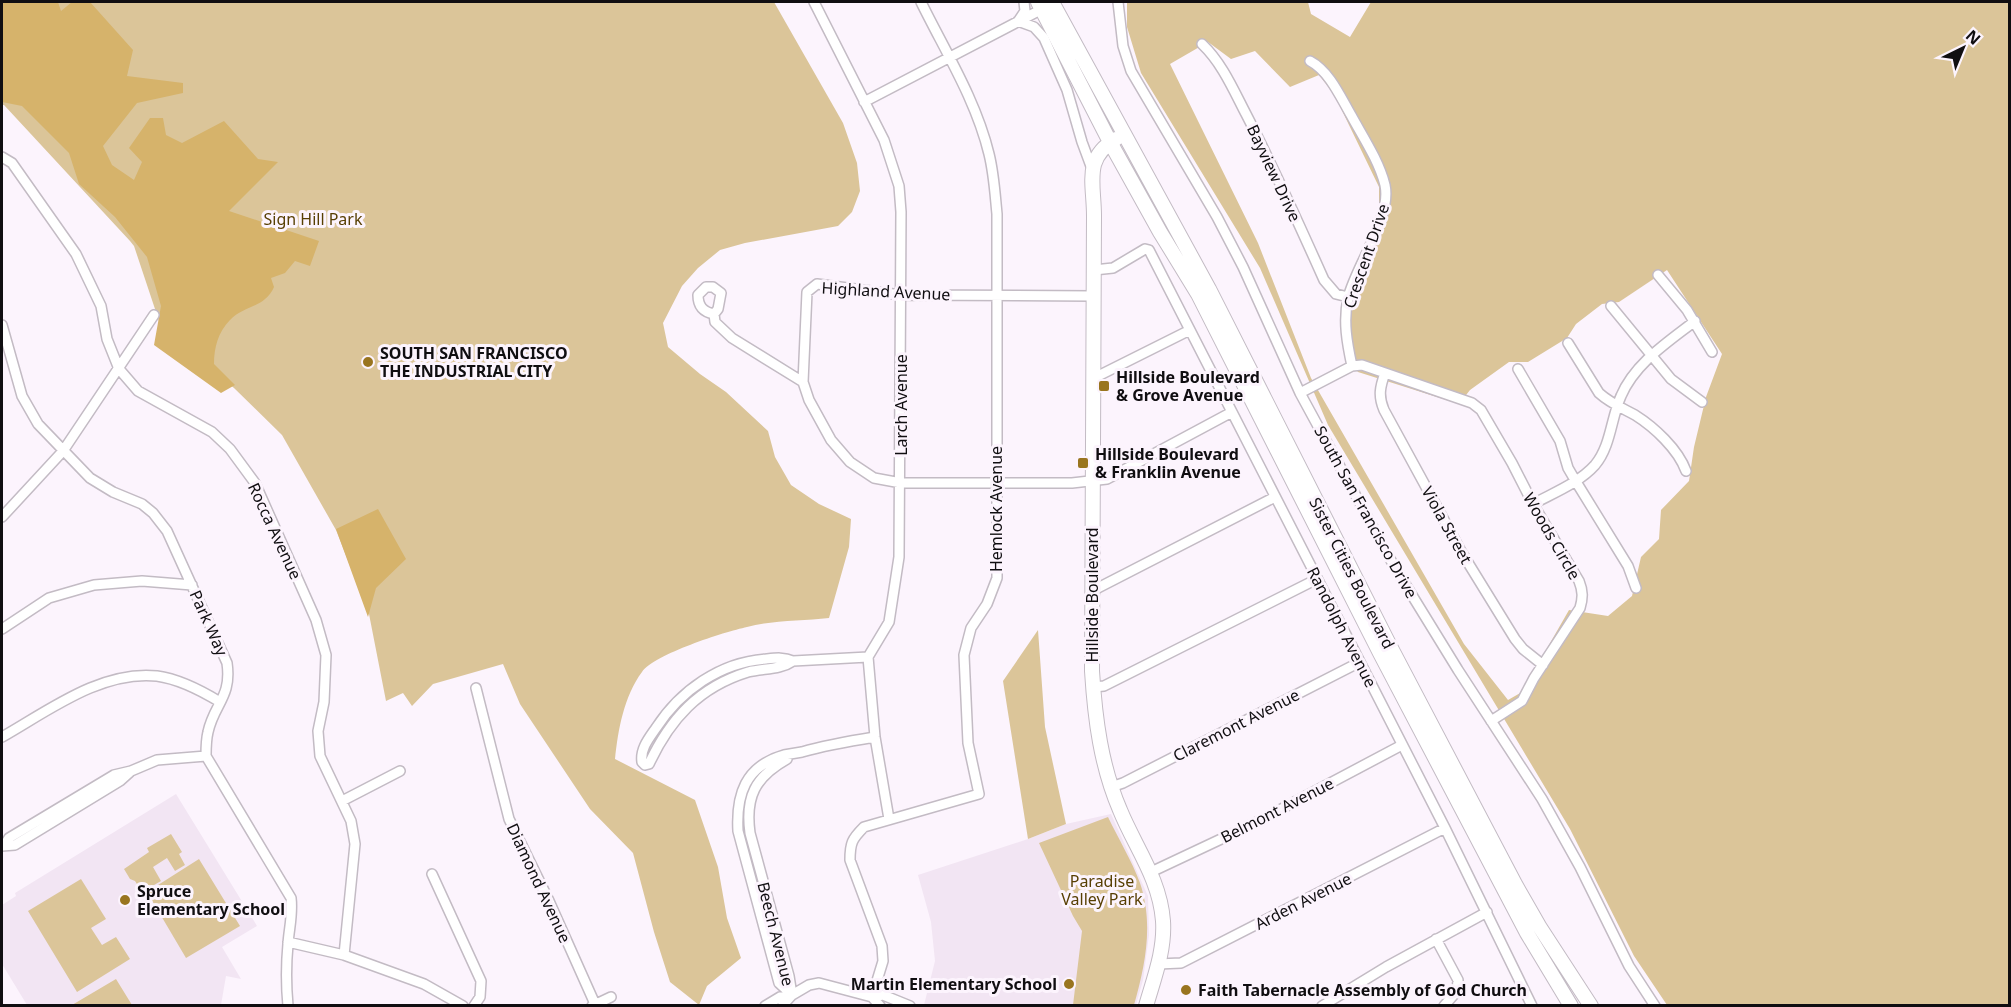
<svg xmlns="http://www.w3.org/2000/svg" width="2011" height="1007" font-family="'Noto Sans',sans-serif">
<rect width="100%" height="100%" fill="#fcf4fd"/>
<path fill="#f2e5f3" d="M176 794 257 926 222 947 241 979 226 976 221 1005H27L2 964V905L16 896 15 893Z
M1111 814 1148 896 1149 935 1143 980 1136 1005H924L935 961 931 922 918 875 1028 839 1066 824Z"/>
<path fill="#dbc599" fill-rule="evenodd" d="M2 2H774L843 123 857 163 860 191 852 212 838 226 745 243 720 250 698 268 682 286 663 323 668 347 700 374 726 392 768 431 775 457 791 485 819 504 851 519 849 547 829 618C803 621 773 620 747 627 724 632 655 654 642 672 624 696 618 730 615 759L695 800 718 867 727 918 741 958 707 986 699 1005 670 982 654 932 633 853 590 809 520 704 503 664 433 684 412 706 403 693 386 701 369 614 336 530 282 435 234 388 161 327 134 246 130 241 4 105H2Z
M1127 2H1308L1311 14 1350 37 1371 2H2009V1005H1667L1634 956 1570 829 1328 425 1260 268 1141 73 1127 27ZM1208 42 1231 59 1255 51 1290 87 1319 75 1334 94 1379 187V207L1349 284 1340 316 1346 356 1358 372 1459 404 1470 390 1509 362H1528L1567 338 1576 324 1602 304 1619 302 1667 270 1722 354 1706 397 1694 447 1689 481 1661 510 1659 539 1641 557 1632 596 1608 616 1569 610 1522 692 1508 700 1464 644 1311 378 1258 243 1170 64Z
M1038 630 1045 727 1066 824 1028 839 1003 681Z
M1108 817C1118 838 1132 861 1140 883 1154 924 1145 966 1134 1005H1073L1082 931 1073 916 1039 843Z
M171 834 182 852 179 854 185 865 175 871 167 858 153 867 161 881 142 892 135 881 130 879 124 869 149 852 147 848Z
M199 859 240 926 186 958 147 892Z
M81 879 106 919 91 928 102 945 116 937 130 959 77 992 28 911Z
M116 979 132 1005H72Z"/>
<path fill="#d6b36b" d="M2 2H58L61 11 72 2H90L133 50 127 76 183 83V93L137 103 103 146 112 165 134 180 142 162 129 148 150 118H163L166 135 182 143 224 121 258 159 278 162 229 211 319 241 310 266 295 261 285 273 271 278 274 287C265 308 244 305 230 320 218 332 214 348 214 364L235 385 221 393 154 345 161 306 147 257 115 217 79 184 69 153 22 106 2 102Z
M378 509 406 559 376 588 368 617 336 529Z"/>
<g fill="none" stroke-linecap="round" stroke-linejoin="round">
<g stroke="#c3bbc4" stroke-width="12">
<path id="street" d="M814 2 884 140 899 186 901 212 899 557 889 622 868 657 875 737 889 819
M1118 2 1123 46 1131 71 1217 217 1243 267 1300 393 1394 566 1458 670 1542 799 1580 867 1629 966 1655 1006
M1019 20 1025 11 1024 2
M1018 21 1034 27 1044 38 1067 90 1082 142 1092 169
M1202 44C1222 63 1233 89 1246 114 1274 168 1299 224 1324 280L1336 294 1348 297
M1310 61C1329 71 1340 96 1351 115 1363 137 1379 161 1385 185 1392 218 1356 265 1348 298 1343 321 1347 343 1352 366
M864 102 1046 7
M2 157 12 163 76 254 101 306 107 339 119 369 138 391 212 432 230 449 255 483 316 620 326 655 324 702 318 731 320 756 351 821 355 844 344 955
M1094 270 1113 268 1145 249 1149 250 1445 828 1532 1006
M1658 275 1687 310 1712 352
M1611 306 1671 379 1702 402
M714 314C703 312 698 306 698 295L706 287H713L721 293 718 309 714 314 715 322 732 338 803 382 809 400 831 440 850 462 874 478 901 483H1072L1107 479 1232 412
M2 325 22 396 38 424 90 478 113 492 142 504 153 513 167 531 227 663C232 697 214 704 208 732 206 740 206 749 206 756L291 898C293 915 289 928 288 944 286 965 286 985 288 1006
M1568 343 1599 393C1610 403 1622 408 1635 415 1654 427 1678 449 1686 471
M1518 369 1560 441 1568 468 1575 480 1628 566 1636 588
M1385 373C1380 387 1378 396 1384 410L1462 553 1515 639 1523 649 1543 665
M1092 379 1190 330
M803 382 807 292 817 284 901 295 1093 296
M1300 393 1352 366 1362 365 1472 403 1481 410 1512 463 1533 504 1579 581C1583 591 1583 598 1580 608L1534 678 1522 701 1491 721
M1533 504C1553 493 1579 483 1595 465 1611 446 1611 418 1621 396 1635 363 1668 342 1695 321
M2 517 63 451 154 315
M1092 591 1275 497
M2 629 49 598 94 585 142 581 192 585
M793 661C780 670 764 668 748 672 699 687 670 719 649 764L645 765 642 762C640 749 649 738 656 728 680 691 720 662 766 659 776 658 784 657 793 661L868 657
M1093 687 1104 686 1317 579
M476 688 509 819 549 901 595 1004
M2 737C48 711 101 670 157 676 179 679 202 691 220 702
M787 759C755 777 745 797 750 833L789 976 792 995
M1111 787 1123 783 1360 662
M342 801 400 771
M2 846 15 845 120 781 130 772
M4 846 9 838 114 775 131 771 157 760 206 756
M1151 872 1253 824 1402 745
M432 874 481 981 480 997 474 1006
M1436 939 1458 980 1457 991 1444 1006
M288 942 344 955 424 984 463 1006
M1158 964 1181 963 1445 828
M792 995 779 983 738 831C736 795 745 766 784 755 790 754 796 753 802 752 826 745 850 741 875 737
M872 997 883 961 882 946 850 860C850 843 852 839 864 827L979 794 968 743 964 655 971 628 987 604 997 578V214C995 194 994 174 989 154 976 100 945 51 921 2
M872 997 880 1006
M592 1006 611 997
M765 1006 780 997 792 995
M782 1006 792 995 809 985 819 983 872 997 883 995 910 1006
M1322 1006 1386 967 1487 912"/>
</g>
<g stroke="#c3bbc4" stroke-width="16">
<path id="secondary" d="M1038 2 1110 142 1160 232 1198 294 1380 653 1527 933 1571 1006
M1052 2 1209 289 1391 648 1515 884 1539 926 1591 1006
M1116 139C1083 158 1094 183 1094 216L1092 671C1095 719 1101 766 1120 810 1135 847 1160 879 1163 921 1165 950 1154 978 1146 1006"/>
</g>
<use href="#street" stroke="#fff" stroke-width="9"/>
<use href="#secondary" stroke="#fff" stroke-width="14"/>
</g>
<g fill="#99751f" stroke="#fcf4fd" stroke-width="2">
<circle cx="368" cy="362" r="6"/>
<rect x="1098" y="380" width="12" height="12" rx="3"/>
<rect x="1077" y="457" width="12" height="12" rx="3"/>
<circle cx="125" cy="900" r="6"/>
<circle cx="1069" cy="984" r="6"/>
<circle cx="1186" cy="990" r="6"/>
</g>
<g text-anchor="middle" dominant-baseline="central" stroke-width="6" stroke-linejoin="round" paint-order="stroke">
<g font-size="16" fill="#100e11" stroke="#fcf4fd">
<text transform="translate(1274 173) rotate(65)">Bayview Drive</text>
<text transform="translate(1366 256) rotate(-71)">Crescent Drive</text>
<text transform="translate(886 291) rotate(3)">Highland Avenue</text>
<text transform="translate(901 405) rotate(-90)">Larch Avenue</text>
<text transform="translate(996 509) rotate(-90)">Hemlock Avenue</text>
<text transform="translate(1366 512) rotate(61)">South San Francisco Drive</text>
<text transform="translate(1447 525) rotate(61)">Viola Street</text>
<text transform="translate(275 531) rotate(65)">Rocca Avenue</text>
<text transform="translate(1552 536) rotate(60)">Woods Circle</text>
<text transform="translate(1352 573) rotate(63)">Sister Cities Boulevard</text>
<text transform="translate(1092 595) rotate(-90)">Hillside Boulevard</text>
<text transform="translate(209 623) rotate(66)">Park Way</text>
<text transform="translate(1342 627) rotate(63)">Randolph Avenue</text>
<text transform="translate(1236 725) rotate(-27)">Claremont Avenue</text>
<text transform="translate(1277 810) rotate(-27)">Belmont Avenue</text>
<text transform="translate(539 883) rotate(65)">Diamond Avenue</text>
<text transform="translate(1303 901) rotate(-27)">Arden Avenue</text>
<text transform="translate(776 934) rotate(76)">Beech Avenue</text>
</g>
<g font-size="16" fill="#573f03" stroke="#fcf4fd">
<text x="313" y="219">Sign Hill Park</text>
<text x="1102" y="881">Paradise<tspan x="1102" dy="18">Valley Park</tspan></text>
</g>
<g font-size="16" font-weight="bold" fill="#100e11" stroke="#fcf4fd" text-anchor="start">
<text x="380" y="353">SOUTH SAN FRANCISCO<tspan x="380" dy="18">THE INDUSTRIAL CITY</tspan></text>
<text x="1116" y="377">Hillside Boulevard<tspan x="1116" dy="18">&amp; Grove Avenue</tspan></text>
<text x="1095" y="454">Hillside Boulevard<tspan x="1095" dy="18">&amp; Franklin Avenue</tspan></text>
<text x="137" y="891">Spruce<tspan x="137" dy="18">Elementary School</tspan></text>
<text x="1057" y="984" text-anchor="end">Martin Elementary School</text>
<text x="1198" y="990">Faith Tabernacle Assembly of God Church</text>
</g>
</g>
<rect width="2011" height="1007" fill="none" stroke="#100e11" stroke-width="6"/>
<g transform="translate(1963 48) rotate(43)" stroke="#fcf4fd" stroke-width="4.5" paint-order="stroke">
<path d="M0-4.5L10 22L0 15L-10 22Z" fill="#100e11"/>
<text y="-9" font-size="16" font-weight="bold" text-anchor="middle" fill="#100e11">N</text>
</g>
</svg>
